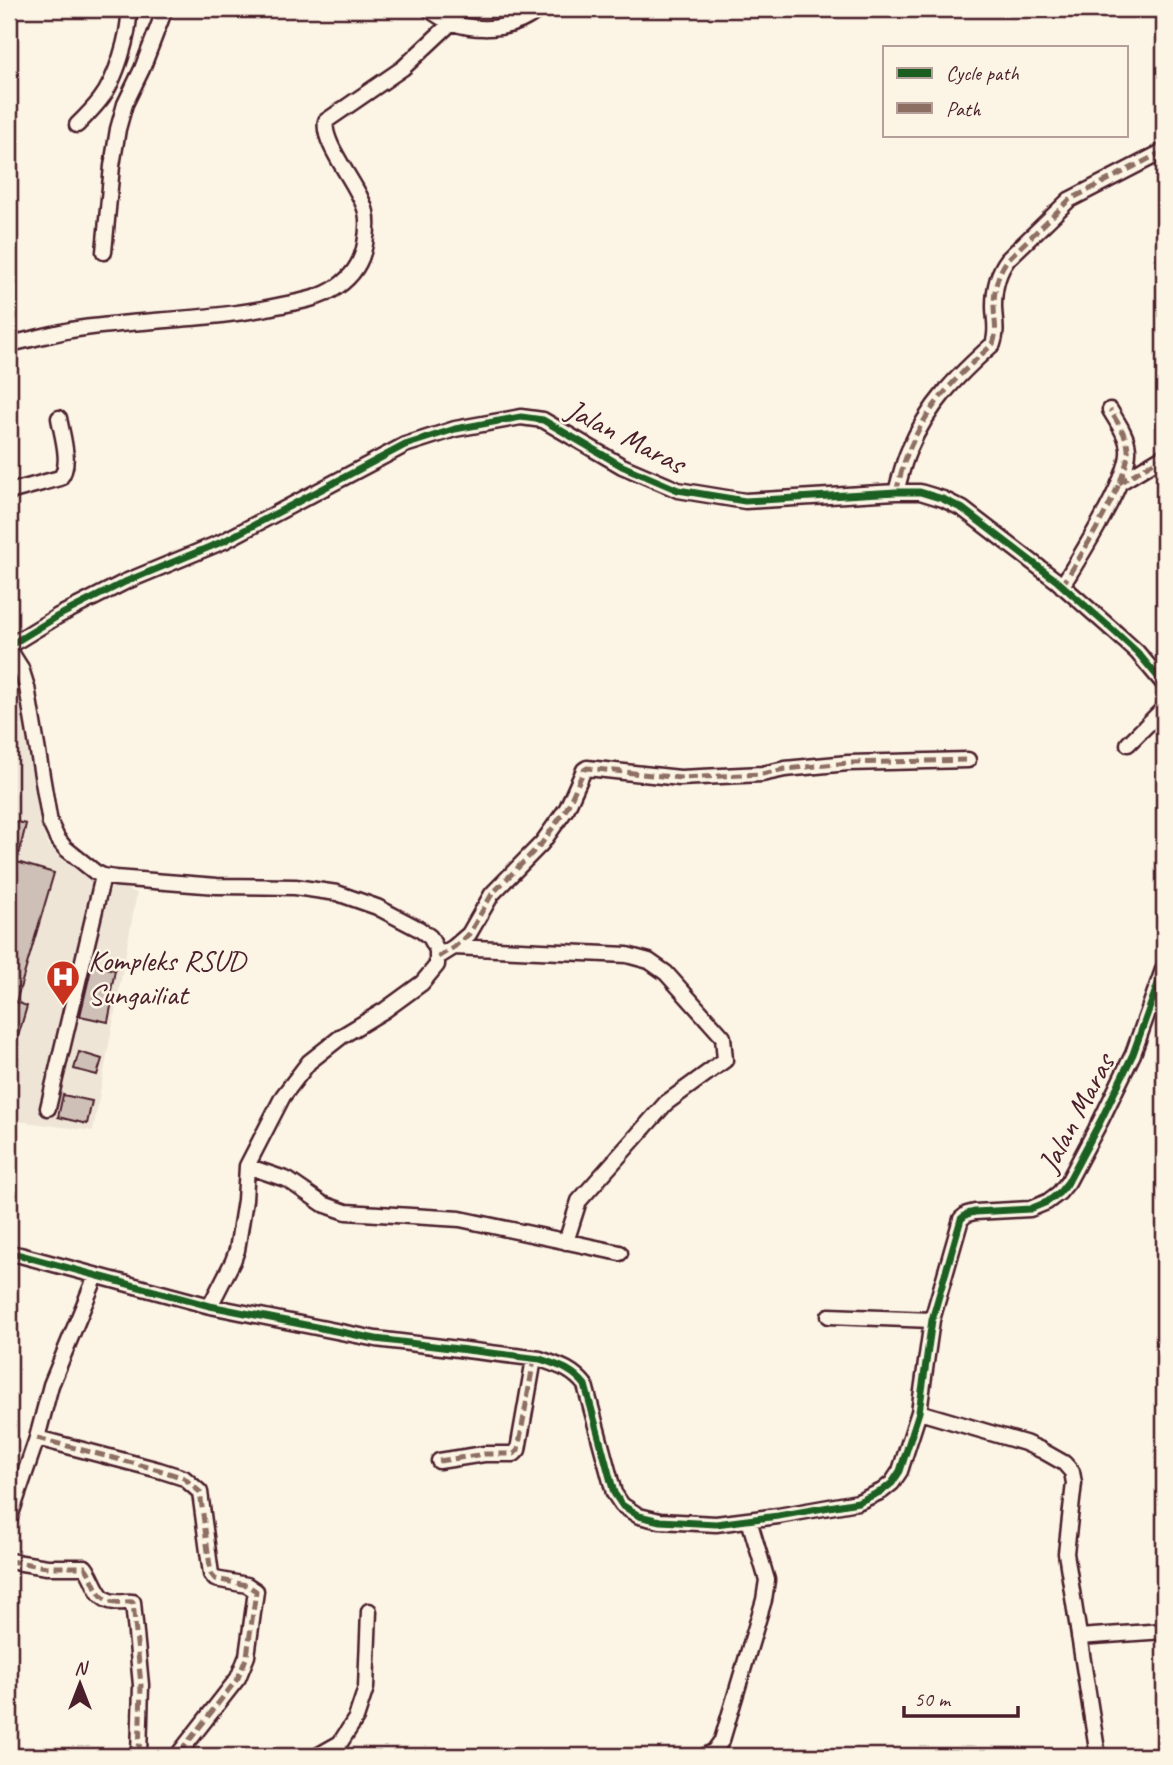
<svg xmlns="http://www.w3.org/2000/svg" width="1173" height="1765" font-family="Caveat,sans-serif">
<rect width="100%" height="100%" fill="#fcf5e5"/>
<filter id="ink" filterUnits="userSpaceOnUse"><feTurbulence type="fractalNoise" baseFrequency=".0143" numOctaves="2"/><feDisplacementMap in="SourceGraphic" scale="14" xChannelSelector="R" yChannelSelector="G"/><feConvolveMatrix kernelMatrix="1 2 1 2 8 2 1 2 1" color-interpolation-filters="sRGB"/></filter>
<g filter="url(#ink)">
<path fill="#eee5d7" d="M9 673 20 703 30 745 35 793 47 844 78 871 137 893 93 1131 9 1120Z"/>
<path fill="#cfc0b7" stroke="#4a1f2b" stroke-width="2" d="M9 820 26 824 17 862 54 873 16 1002 27 1006 12 1057H9Z
M92 965 115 970 109 1001H112L108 1022 80 1016Z
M79 1052 102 1059 97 1075 74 1069Z
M63 1095 92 1101 87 1124 58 1117Z"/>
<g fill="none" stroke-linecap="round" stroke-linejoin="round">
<g stroke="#4a1f2b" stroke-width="19">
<path id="street" d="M429 9C459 34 509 35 539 9
M77 125C85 117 93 109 100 100 116 80 130 34 129 9
M104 252 112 166 118 129 125 104 142 69 165 9
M9 344C29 340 50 334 71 330 139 319 209 321 277 306 297 302 320 299 337 287 353 276 362 262 365 244 367 234 368 221 366 212 360 186 321 144 326 121L403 68 451 23
M1119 483 1164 456
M9 492 60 478C72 465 62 435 59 418
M896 492C900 478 903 463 909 450 928 405 957 376 993 344 998 331 994 319 994 306 994 288 998 272 1008 259L1069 200 1164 151
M1062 586C1078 560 1131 477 1128 449 1127 435 1117 422 1110 410
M9 646 58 616 125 582 224 541 405 445 455 429 521 417 543 420 622 466 678 490 745 501 896 492H920L943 499 963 509 1057 581 1115 632 1137 652 1164 684
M9 649 21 668 27 687 50 823 57 838 65 848 95 872 103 876 115 878 217 886 295 887 337 893 377 907 419 929 430 937 437 950V965L422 983 385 1010 342 1036 309 1062 283 1096 247 1166 245 1200 237 1250 233 1261 210 1306
M1128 744 1164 708
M454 947 627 955 649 961 666 973 723 1037 725 1060 666 1103 579 1201 566 1242
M438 957 454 947 469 934 492 894 542 843 567 808 584 770 587 768 680 778 762 774 785 769 848 763 968 760
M48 1108 103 876
M247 1166 288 1180 323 1204 346 1212 460 1219 620 1253
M9 1253 20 1255 210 1306 376 1339 540 1359C560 1366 572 1369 585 1385L614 1493 622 1505 639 1516 660 1521 716 1524 778 1516 858 1502 882 1491 892 1483 900 1471 919 1412 932 1320 961 1219 967 1214 975 1212 1030 1209 1047 1202 1059 1193 1068 1182 1101 1120 1133 1054 1164 967
M829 1316 932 1320
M919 1412 1025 1443 1041 1450 1064 1463 1072 1472 1074 1483 1066 1553 1098 1756
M37 1438 159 1470 184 1478 200 1492 211 1574 215 1579 247 1585 256 1591 247 1656 238 1678 177 1756
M439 1461 484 1454H514L518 1450 534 1359
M9 1520 37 1438 51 1385 96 1276
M9 1561 47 1567H85C95 1579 96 1601 115 1602 121 1603 128 1601 133 1602L141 1685 139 1756
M1079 1637 1164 1631
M317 1756 340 1743 356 1718 366 1688 369 1611
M705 1756 714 1751 722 1740 764 1600 767 1580 749 1520"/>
</g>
<use href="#street" stroke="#fcf5e5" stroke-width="14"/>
<path stroke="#8d6e63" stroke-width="5" stroke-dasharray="10 5" stroke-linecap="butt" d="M1119 483 1164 456
M896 492C900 478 903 463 909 450 928 405 957 376 993 344 998 331 994 319 994 306 994 288 998 272 1008 259L1069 200 1164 151
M1062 586C1078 560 1131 477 1128 449 1127 435 1117 422 1110 410
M438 957 454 947 469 934 492 894 542 843 567 808 584 770 587 768 680 778 762 774 785 769 848 763 968 760
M37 1438 159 1470 184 1478 200 1492 211 1574 215 1579 247 1585 256 1591 247 1656 238 1678 177 1756
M439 1461 484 1454H514L518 1450 534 1359
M9 1561 47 1567H85C95 1579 96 1601 115 1602 121 1603 128 1601 133 1602L141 1685 139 1756"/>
<g stroke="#fcf5e5" stroke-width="11">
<path id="cycleway" d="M9 646 58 616 125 582 224 541 405 445 455 429 521 417 543 420 622 466 678 490 745 501 896 492H920L943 499 963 509 1057 581 1115 632 1137 652 1164 684
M9 1253 20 1255 210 1306 376 1339 540 1359C560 1366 572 1369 585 1385L614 1493 622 1505 639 1516 660 1521 716 1524 778 1516 858 1502 882 1491 892 1483 900 1471 919 1412 932 1320 961 1219 967 1214 975 1212 1030 1209 1047 1202 1059 1193 1068 1182 1101 1120 1133 1054 1164 967"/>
</g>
<use href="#cycleway" stroke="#1b5e20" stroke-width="7"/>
</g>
</g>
<defs>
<g id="hospital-pin" transform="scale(1.75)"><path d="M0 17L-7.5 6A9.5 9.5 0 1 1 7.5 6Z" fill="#c8321e" stroke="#fcf5e5"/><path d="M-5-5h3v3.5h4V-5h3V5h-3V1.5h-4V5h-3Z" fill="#fff"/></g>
</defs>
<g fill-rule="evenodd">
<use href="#hospital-pin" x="63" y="977"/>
</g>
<g text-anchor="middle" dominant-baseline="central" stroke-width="5" stroke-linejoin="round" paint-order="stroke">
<g font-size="30" fill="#4a1f2b" stroke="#fcf5e5">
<text transform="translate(626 436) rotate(27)">Jalan Maras</text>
<text transform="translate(1076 1113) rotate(-62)">Jalan Maras</text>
</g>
<g font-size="30" fill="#4a1f2b" stroke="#fcf5e5" text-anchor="start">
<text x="88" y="960">Kompleks RSUD<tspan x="88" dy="34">Sungailiat</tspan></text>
</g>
</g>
<rect width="1173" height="1765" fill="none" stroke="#fcf5e5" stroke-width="35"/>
<rect x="18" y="18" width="1138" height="1730" fill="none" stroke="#4a1f2b" stroke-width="2.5" filter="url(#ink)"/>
<rect x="883" y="46" width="245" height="91" fill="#fcf5e5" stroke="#b59f9b" stroke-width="2"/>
<rect x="897" y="68" width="35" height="10" fill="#1b5e20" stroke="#b59f9b" stroke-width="2"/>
<text x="946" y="80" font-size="21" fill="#4a1f2b">Cycle path</text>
<rect x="897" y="103" width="35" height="10" fill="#8d6e63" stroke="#b59f9b" stroke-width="2"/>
<text x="946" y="116" font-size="21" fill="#4a1f2b">Path</text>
<g transform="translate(80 1684)" stroke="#fcf5e5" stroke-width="5" paint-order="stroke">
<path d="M0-5L12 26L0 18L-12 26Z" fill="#4a1f2b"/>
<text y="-10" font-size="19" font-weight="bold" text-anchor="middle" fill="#4a1f2b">N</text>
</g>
<path d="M904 1706v10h114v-10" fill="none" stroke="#4a1f2b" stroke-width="3.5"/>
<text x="914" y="1706" font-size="21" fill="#4a1f2b" stroke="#fcf5e5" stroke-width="5" paint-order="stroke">50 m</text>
</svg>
